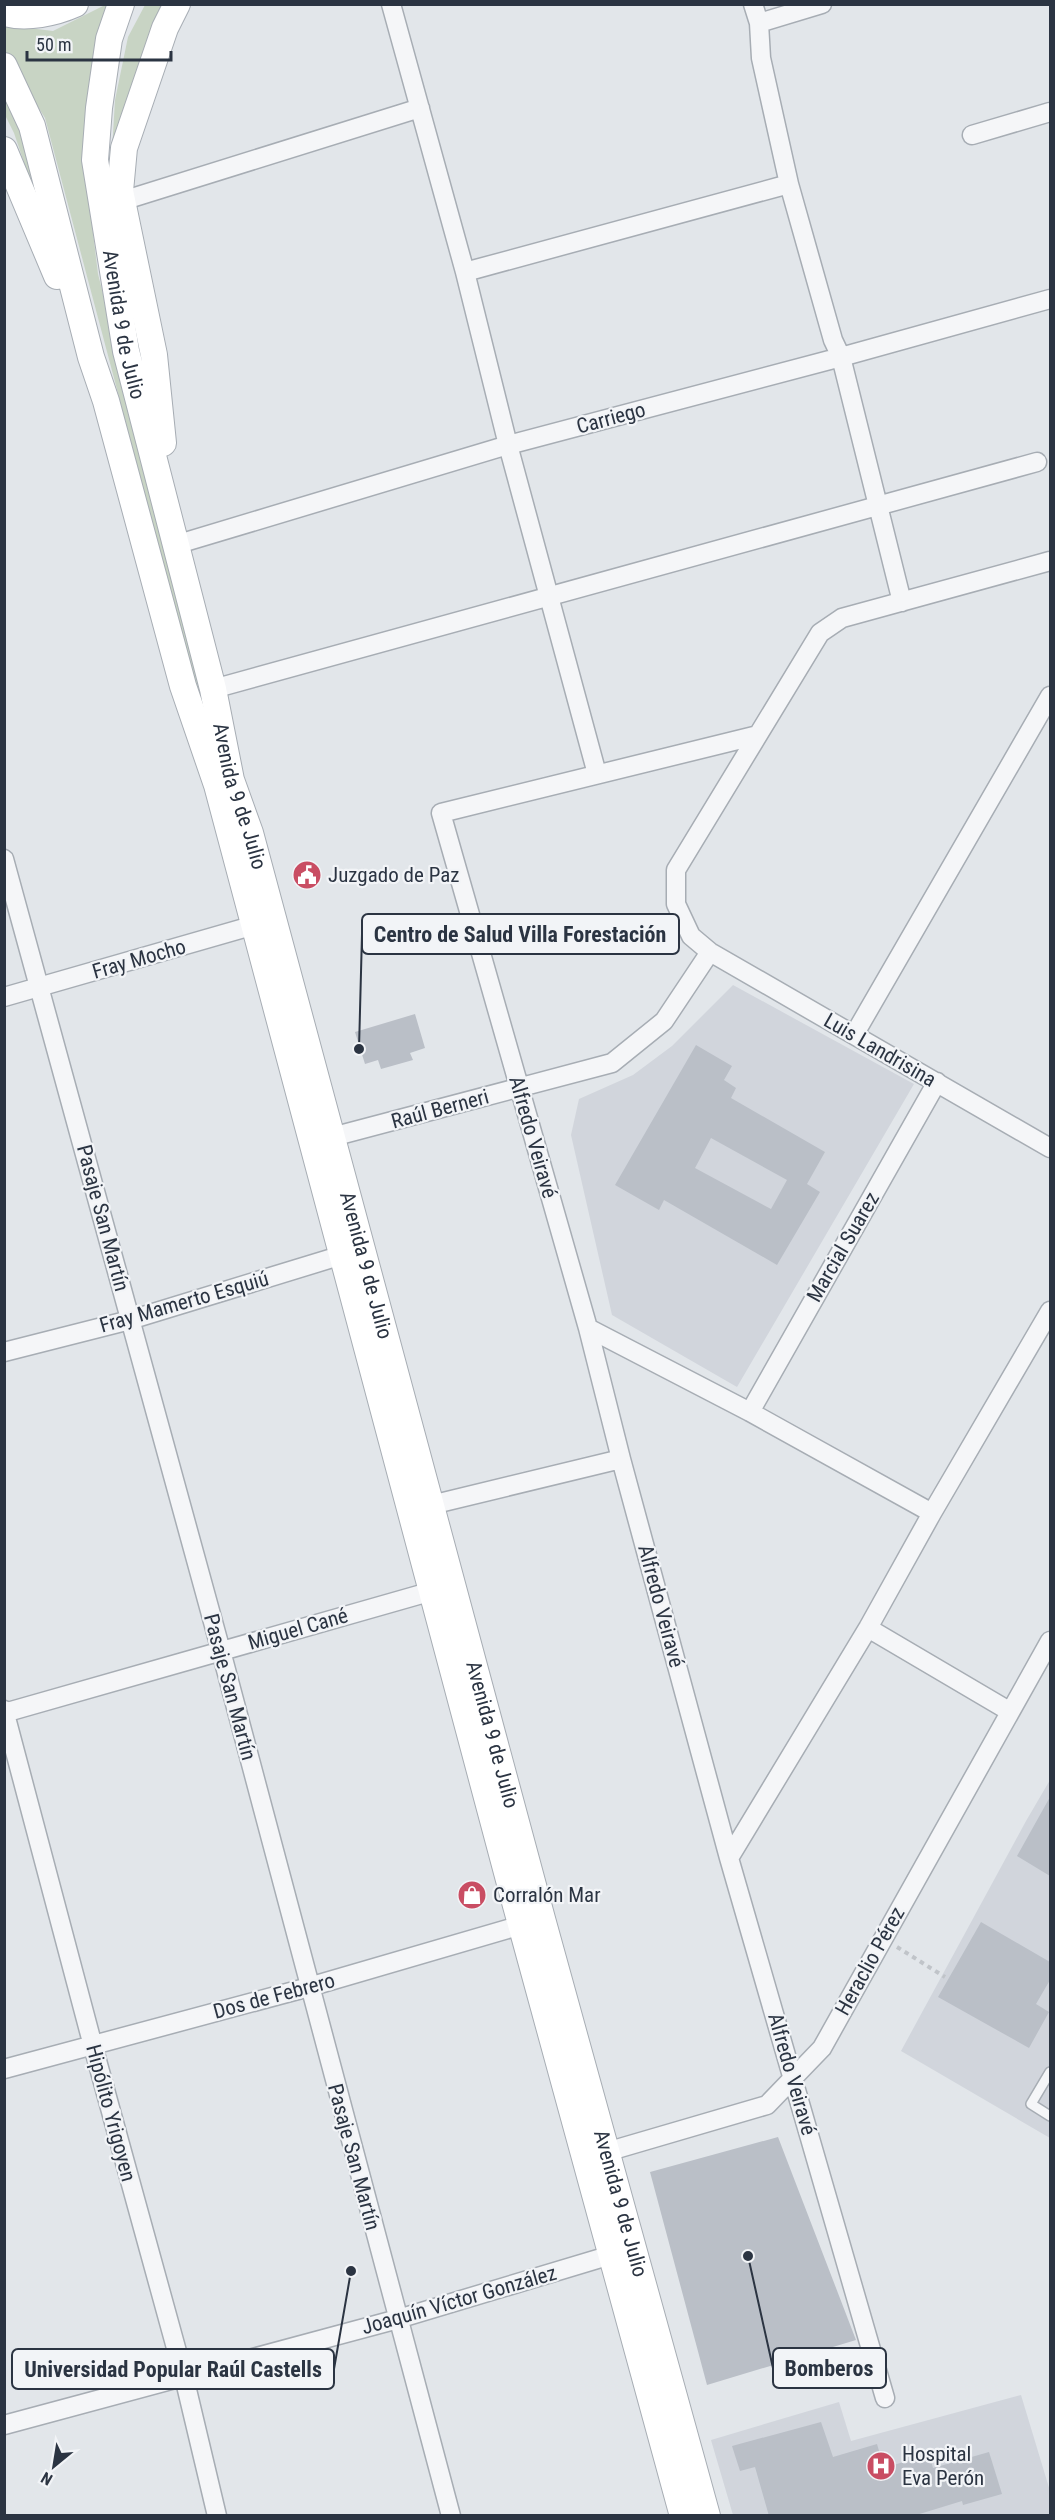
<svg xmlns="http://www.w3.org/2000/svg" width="1055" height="2520" font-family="'Roboto Condensed',sans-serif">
<rect width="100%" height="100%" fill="#e2e6ea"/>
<path fill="#d1d5dc" d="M733 985 914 1084 737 1387 612 1315 571 1135 579 1099 633 1075 672 1046Z
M1050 1780V2138L901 2051 1026 1821Z
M1021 2395 1050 2491V2515H733L711 2440 839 2402 851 2441Z"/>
<path fill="#c8d4c4" d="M105 5H111L83 150 98 274 207 705 206 725 45 118 5 54V25L53 31Z
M145 5H168L124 123 151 400 127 301 109 201 115 100 128 37Z
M4 89 26 136 66 287 14 133 5 115Z"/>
<path fill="#babfc7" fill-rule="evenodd" d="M415 1014 425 1048 410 1053 413 1060 381 1069 378 1060 365 1064 355 1032Z
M696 1045 732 1066 724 1080 736 1088 731 1098 825 1152 807 1184 820 1192 777 1265 664 1200 659 1210 615 1185ZM711 1138 787 1180 771 1209 695 1168Z
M1050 1797V1876L1017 1856Z
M981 1922 1050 1962V1980L1036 2004 1049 2012 1029 2048 938 1997Z
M778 2137 856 2340 707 2385 650 2172Z
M821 2422 833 2457 877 2444 884 2468 929 2454 933 2468 989 2452 1002 2494 963 2505 962 2501 913 2516H769L755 2467 740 2471 732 2446Z"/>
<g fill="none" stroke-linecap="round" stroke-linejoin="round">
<g stroke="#a7adb4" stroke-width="12">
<path id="service" d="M1050 2072 1031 2104 1050 2116"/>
</g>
<g stroke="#a7adb4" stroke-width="21">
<path id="minor" d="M391 4 465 272 508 445 597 774
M753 4 759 23 761 58 789 184 833 340 841 357 902 602
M759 23 822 4
M972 135 1050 112
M122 201 420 108
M465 272 789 184
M175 545 508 445 841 357 1050 299
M1050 561 842 618 820 633 676 870V904L691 936 710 952 1050 1148
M213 689 1037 462
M758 735 441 813 588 1328 621 1459 729 1858 885 2398
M4 859 221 1651 451 2516
M4 997 265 922
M854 1035 1050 696
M332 1137 612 1063 664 1021 710 952
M588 1328 750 1412 932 1513
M4 1352 130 1320 352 1252
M750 1412 937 1082
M431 1505 621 1459
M868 1628 1009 1711
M4 1710 93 2046 184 2377 217 2516
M4 1713 443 1588
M729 1858 868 1628 932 1513 1050 1311
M4 2069 309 1987 532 1922
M596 2155 767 2105 822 2048 1050 1641
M4 2425 398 2319 621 2252"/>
</g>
<g stroke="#a7adb4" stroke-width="28">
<g id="secondary">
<path id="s1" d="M121 4 109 39 99 108 95 160 126 351 213 689 231 780 250 833 542 1919 707 2516"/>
<path d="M4 13C27 19 55 13 75 4"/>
<path d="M4 66 32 126 91 357 106 401 183 686 217 785 509 1880 683 2516"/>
<path d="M4 150 57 276"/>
<path d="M163 443 154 355 120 191 124 148 165 28 177 4"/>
</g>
</g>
<path stroke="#c0c4c9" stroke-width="4" stroke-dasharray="4.5 4.5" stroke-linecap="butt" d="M897 1947 945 1977"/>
<use href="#service" stroke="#f5f6f8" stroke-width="9"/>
<use href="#minor" stroke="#f5f6f8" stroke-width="18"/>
<use href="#secondary" stroke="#fff" stroke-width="26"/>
</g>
<defs>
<g id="civic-disc" transform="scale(1.5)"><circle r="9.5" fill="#c94d63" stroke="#f2f4f7"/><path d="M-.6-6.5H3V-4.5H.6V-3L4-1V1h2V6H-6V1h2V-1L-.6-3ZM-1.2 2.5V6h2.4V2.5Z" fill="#fff"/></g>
<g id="shop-disc" transform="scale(1.5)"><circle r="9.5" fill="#c94d63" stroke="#f2f4f7"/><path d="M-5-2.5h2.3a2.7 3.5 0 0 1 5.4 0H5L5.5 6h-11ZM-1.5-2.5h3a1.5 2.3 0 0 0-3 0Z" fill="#fff"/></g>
<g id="hospital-disc" transform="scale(1.5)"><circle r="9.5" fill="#c94d63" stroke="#f2f4f7"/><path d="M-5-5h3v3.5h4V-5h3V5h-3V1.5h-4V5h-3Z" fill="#fff"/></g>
</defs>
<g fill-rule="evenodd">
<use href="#civic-disc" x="307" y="875"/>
<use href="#shop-disc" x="472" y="1895"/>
<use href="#hospital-disc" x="881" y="2466"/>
</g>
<g text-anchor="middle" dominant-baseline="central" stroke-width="4.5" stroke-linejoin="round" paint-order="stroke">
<g font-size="21" fill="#2b3442" stroke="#f2f4f7">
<text stroke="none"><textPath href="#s1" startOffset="326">Avenida 9 de Julio</textPath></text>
<text transform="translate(611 418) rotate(-15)">Carriego</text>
<text stroke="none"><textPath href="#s1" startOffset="812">Avenida 9 de Julio</textPath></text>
<text transform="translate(139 959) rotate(-16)">Fray Mocho</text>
<text transform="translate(880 1050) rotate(30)">Luis Landrisina</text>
<text transform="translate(440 1109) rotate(-15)">Raúl Berneri</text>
<text transform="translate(533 1137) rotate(74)">Alfredo Veiravé</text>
<text transform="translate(103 1218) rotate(75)">Pasaje San Martín</text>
<text transform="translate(843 1247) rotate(-60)">Marcial Suarez</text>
<text stroke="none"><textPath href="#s1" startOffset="1298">Avenida 9 de Julio</textPath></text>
<text transform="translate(184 1302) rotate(-16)">Fray Mamerto Esquiú</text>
<text transform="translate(661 1606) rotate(75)">Alfredo Veiravé</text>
<text transform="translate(298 1629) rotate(-16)">Miguel Cané</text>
<text transform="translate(230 1687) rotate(75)">Pasaje San Martín</text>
<text stroke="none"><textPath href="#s1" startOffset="1784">Avenida 9 de Julio</textPath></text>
<text transform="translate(870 1961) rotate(-61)">Heraclio Pérez</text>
<text transform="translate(274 1996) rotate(-15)">Dos de Febrero</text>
<text transform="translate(792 2074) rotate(74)">Alfredo Veiravé</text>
<text transform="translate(111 2113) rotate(75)">Hipólito Yrigoyen</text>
<text transform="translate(354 2157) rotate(75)">Pasaje San Martín</text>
<text stroke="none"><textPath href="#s1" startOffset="2270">Avenida 9 de Julio</textPath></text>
<text transform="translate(459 2300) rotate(-16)">Joaquín Víctor González</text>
</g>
<g font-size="21" fill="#2b3442" stroke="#f2f4f7" text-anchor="start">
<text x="328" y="875">Juzgado de Paz</text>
<text x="493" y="1895">Corralón Mar</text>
<text x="902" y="2454">Hospital<tspan x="902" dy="24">Eva Perón</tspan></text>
</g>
</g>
<path fill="none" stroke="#2b3442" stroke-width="2" d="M359 1049L362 934M748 2256L773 2368M351 2271L334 2369"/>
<g fill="#2b3442" stroke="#f2f4f7" stroke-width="2">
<circle cx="359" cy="1049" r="6"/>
<circle cx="748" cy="2256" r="6"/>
<circle cx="351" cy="2271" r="6"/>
</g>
<g fill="#f2f4f7" stroke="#2b3442" stroke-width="2">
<rect x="362" y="914" width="317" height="40" rx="6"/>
<rect x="773" y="2348" width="113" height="40" rx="6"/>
<rect x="12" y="2349" width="322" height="40" rx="6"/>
</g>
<g font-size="22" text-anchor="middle" font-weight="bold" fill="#2b3442">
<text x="520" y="942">Centro de Salud Villa Forestación</text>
<text x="829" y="2376">Bomberos</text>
<text x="173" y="2377">Universidad Popular Raúl Castells</text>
</g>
<rect width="1055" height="2520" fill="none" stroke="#2b3442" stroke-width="12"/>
<g transform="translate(54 2466) rotate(210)" stroke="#f2f4f7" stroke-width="4.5" paint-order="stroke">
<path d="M0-4.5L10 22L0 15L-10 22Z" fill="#2b3442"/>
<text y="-9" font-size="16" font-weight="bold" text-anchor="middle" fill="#2b3442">N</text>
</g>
<path d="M27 51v9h144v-9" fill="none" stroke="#2b3442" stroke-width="3"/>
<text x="36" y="51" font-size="18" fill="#2b3442" stroke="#f2f4f7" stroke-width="4.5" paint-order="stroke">50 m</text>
</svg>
